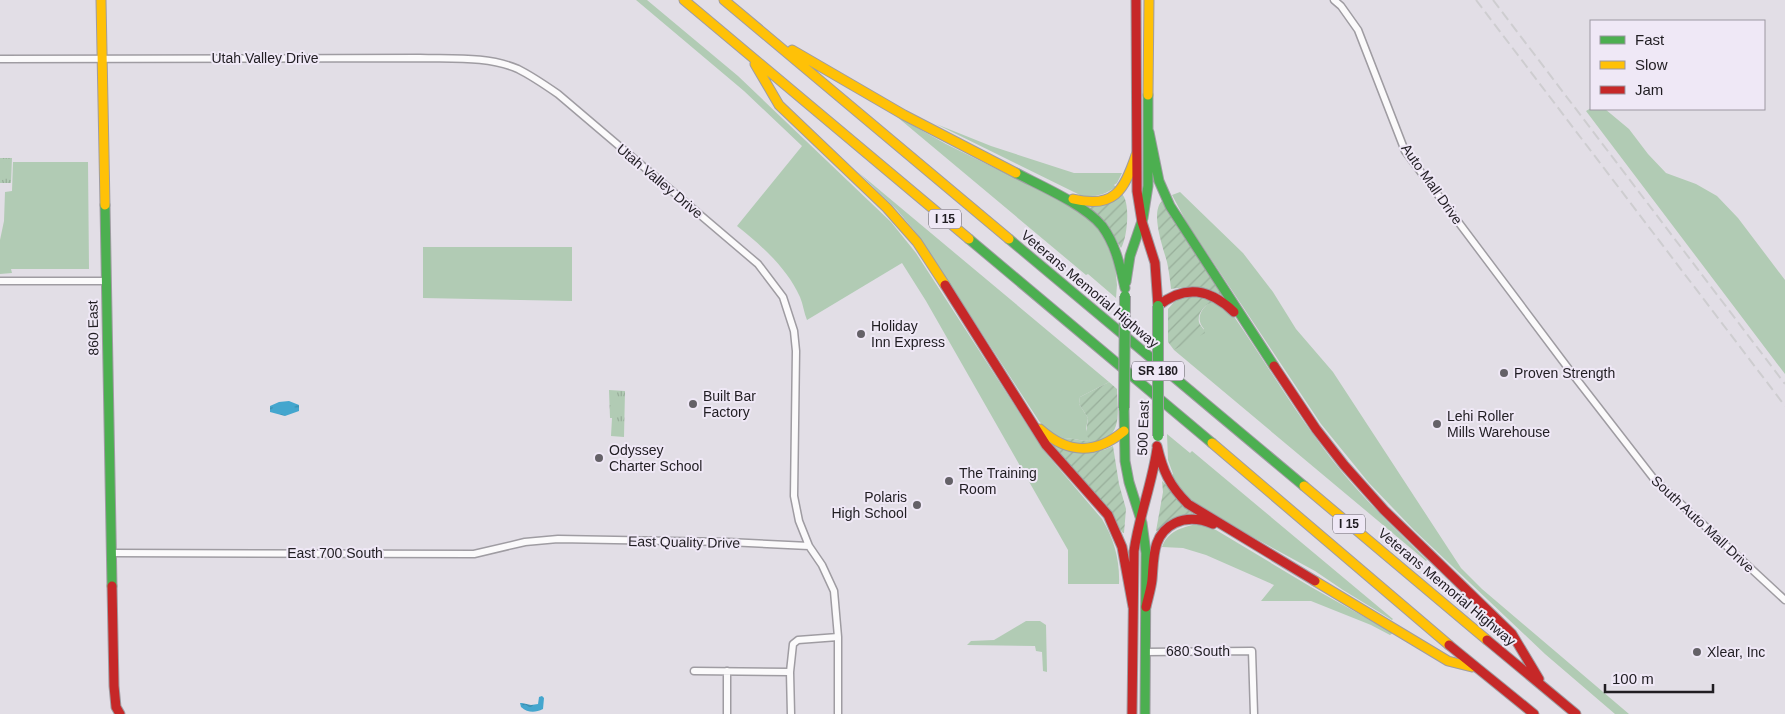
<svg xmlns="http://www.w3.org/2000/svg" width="1785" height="714" font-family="Helvetica,sans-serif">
<defs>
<pattern id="park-tufts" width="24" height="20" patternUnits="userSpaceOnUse" patternTransform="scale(1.25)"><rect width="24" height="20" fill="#b1cbb4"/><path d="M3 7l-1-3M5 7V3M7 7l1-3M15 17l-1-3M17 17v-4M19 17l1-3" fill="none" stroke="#98ae9a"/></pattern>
<pattern id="garden-furrows" width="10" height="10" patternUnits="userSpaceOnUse" patternTransform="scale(1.25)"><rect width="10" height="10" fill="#b1cbb4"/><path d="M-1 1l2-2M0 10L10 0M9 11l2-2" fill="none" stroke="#98ae9a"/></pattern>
<pattern id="water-ripples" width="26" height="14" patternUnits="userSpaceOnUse" patternTransform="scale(1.25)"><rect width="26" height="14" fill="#44a6ce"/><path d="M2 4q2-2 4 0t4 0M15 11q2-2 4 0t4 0" fill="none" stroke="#3887a7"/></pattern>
</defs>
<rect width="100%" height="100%" fill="#e2dee6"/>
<path fill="#b1cbb4" d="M636 0H647L738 76 891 222 916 253 1044 451 1102 519C1114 539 1120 560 1119 584H1068V550L926 301 902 263 807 320C804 313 803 304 800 297 787 268 762 246 737 226L802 146 744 91Z
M1591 108 1605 109 1629 129 1648 154 1666 173 1696 184 1717 196 1738 218 1785 280V374L1586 111Z
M896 116 946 144 1076 208 1102 232 1115 265 1117 285 1116 298 1088 274 1086 275Z
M936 124 991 146 1074 173H1122L1117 183 1114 185 1116 187C1104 195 1096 197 1082 196Z
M13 162H88L89 269H11L12 273 0 274V240L4 221 5 192 12 191Z
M858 172 1109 382 1080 397 1079 404 1088 418 1086 429 1090 441C1081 441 1065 437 1058 438L1049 433 1039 421 918 235 897 210Z
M1180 192 1243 253 1273 292 1296 329 1333 372 1461 568 1482 589 1629 714H1615L1545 654 1414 530 1369 483 1321 424 1187 223 1172 195Z
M423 247H572V301L423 298Z
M1211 302 1219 303 1235 318C1270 369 1302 424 1342 472 1368 503 1398 532 1427 560L1426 561 1174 350 1204 329C1195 319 1201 308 1211 302Z
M1167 434 1190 453 1192 451 1393 619 1392 620 1343 590 1315 571 1249 535 1196 503 1183 494 1171 476 1173 474 1168 460Z
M1196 524 1205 526 1216 530 1311 587 1393 633 1390 635 1371 625 1311 601H1261L1274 585 1206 555 1183 548 1162 547C1168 531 1181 528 1196 524Z
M1026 621H1040L1046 625 1047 672 1043 671 1042 652 1036 651 1035 646 967 645 971 641 994 640Z"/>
<path fill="url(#park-tufts)" d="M0 158H12L11 183H0Z
M609 390 625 391 624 437 611 436 612 418H610Z"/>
<path fill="url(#garden-furrows)" d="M1122 194C1131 203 1127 239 1121 248L1106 224 1089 208Z
M1162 201 1224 297C1210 286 1189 286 1171 289 1170 280 1169 271 1167 262 1163 247 1150 213 1162 201Z
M1199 295 1213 302C1205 304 1197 313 1199 322 1200 326 1204 328 1205 333L1174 350 1168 342V309L1175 301V297Z
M1109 382 1117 389C1117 403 1122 430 1107 437L1108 440 1080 445 1058 438C1065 437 1080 441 1090 441L1086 434 1088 418 1079 404 1080 397Z
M1054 446 1104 450 1113 446 1119 484 1126 509 1124 533H1123Z
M1162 481 1194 513 1156 531 1163 492Z"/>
<path fill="url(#water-ripples)" d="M289 401 299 405V411L285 416 270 412V406L279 402Z
M542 696 544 698 543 709C535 713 528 713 521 707L520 703H522L531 705 538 704 539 697Z"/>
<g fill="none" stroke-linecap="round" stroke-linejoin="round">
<g stroke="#9f9ca2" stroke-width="9">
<path id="street" d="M1334 0 1341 6 1358 30 1405 151 1571 372 1654 479 1785 600
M0 59 420 58C452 59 488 56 518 69 532 76 545 85 558 94L758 264 783 297 794 331 796 351 794 496 799 521 809 546 822 565 834 591 838 637V714
M0 281H106
M111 553 474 554 525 542 558 539 728 542 809 546
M1145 652 1252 651 1254 714
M694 671 790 672
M727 714V671
M791 714 790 672 793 644 798 640 838 637"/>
</g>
<g stroke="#9f9ca2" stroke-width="11">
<path id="fast" d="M1149 132 1159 181 1170 206 1274 366
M1016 173C1041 186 1085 205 1102 226 1116 245 1120 266 1125 288
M105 205 112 586
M969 239 1212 443
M1009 239 1304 486
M1126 282 1130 256 1143 218 1148 186V95
M1124 408 1125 461 1129 482 1142 523 1146 553 1145 714"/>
</g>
<g stroke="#9f9ca2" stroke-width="11">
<path id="slow" d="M101 0 105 205
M684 0 969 239
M724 0 1009 239
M792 50 904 115 1016 173
M755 64 779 105 887 208 917 242 945 285
M1148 95 1149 0
M1073 199C1114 209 1124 191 1136 155
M1040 429C1068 454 1095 455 1124 431
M1212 443 1449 645
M1304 486 1487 640
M1315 581 1448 661 1472 667"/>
</g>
<g stroke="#9f9ca2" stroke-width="11">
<path id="jam" d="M1136 0 1137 191 1142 222 1155 263 1158 306
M945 285 1046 445 1108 515 1122 547 1133 607
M1158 306C1185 284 1210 289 1234 312
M1274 366 1316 429 1344 465 1384 510 1512 634 1539 679
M1157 446C1163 471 1169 485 1188 504L1315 581
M112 586 114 686 116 707 120 714
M1146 607C1148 598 1151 589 1152 580 1154 558 1152 534 1175 523 1188 517 1201 519 1213 524
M1487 640 1576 714
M1449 645 1534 714
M1132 714 1134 551C1139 516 1152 484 1157 449"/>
</g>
<use href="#street" stroke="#fbfafb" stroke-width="6"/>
<use href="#fast" stroke="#4caf50" stroke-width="9"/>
<use href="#slow" stroke="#ffc107" stroke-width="9"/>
<use href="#jam" stroke="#c62828" stroke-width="9"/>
<path stroke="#cecdd0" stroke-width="2" stroke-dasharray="10 5" stroke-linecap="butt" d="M1476 0 1785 406
M1493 0 1785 384"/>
<g stroke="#9f9ca2" stroke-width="12" stroke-linecap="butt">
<path id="fast-bridge" d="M1158 306V436
M1124 408 1125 296"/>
</g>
<use href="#fast-bridge" stroke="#4caf50" stroke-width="10"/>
</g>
<g fill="#646167" stroke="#efe8f6" stroke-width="2">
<circle cx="861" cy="334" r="5"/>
<circle cx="1504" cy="373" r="5"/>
<circle cx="693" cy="404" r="5"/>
<circle cx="1437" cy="424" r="5"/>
<circle cx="599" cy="458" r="5"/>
<circle cx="949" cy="481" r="5"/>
<circle cx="917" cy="505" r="5"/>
<circle cx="1697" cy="652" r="5"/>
</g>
<g text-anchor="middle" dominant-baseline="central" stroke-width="4" stroke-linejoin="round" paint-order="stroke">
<g fill="#efe8f6" stroke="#5e5a62" stroke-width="1">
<rect x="929" y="209.5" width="32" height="19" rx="4"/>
<rect x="1132" y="361.5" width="52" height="19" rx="4"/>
<rect x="1333" y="514.5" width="32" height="19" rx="4"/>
</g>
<g font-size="12" font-weight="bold" fill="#201d22">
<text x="945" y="219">I 15</text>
<text x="1158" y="371">SR 180</text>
<text x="1349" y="524">I 15</text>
</g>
<g font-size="14" fill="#201d22" stroke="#efe8f6">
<text x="265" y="58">Utah Valley Drive</text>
<text transform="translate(660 181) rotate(40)">Utah Valley Drive</text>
<text transform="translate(1432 184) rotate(55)">Auto Mall Drive</text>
<text transform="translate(1090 289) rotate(40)">Veterans Memorial Highway</text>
<text transform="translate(93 328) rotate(-91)">860 East</text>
<text transform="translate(1143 428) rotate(-88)">500 East</text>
<text transform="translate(1703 524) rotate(43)">South Auto Mall Drive</text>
<text transform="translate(684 542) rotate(1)">East Quality Drive</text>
<text x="335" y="553">East 700 South</text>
<text transform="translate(1447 587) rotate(40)">Veterans Memorial Highway</text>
<text x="1198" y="651">680 South</text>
</g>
<g font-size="14" fill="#201d22" stroke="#efe8f6" text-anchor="start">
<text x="871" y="326">Holiday<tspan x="871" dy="16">Inn Express</tspan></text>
<text x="1514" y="373">Proven Strength</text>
<text x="703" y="396">Built Bar<tspan x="703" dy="16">Factory</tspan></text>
<text x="1447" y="416">Lehi Roller<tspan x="1447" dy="16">Mills Warehouse</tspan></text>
<text x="609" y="450">Odyssey<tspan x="609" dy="16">Charter School</tspan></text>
<text x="959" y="473">The Training<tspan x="959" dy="16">Room</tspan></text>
<text x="907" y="497" text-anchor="end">Polaris<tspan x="907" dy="16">High School</tspan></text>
<text x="1707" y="652">Xlear, Inc</text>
</g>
</g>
<rect x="1590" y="20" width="175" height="90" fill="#efe8f6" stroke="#9c97a1"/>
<rect x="1600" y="36" width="25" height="8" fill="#4caf50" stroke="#9c97a1"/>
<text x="1635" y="45" font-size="15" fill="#201d22">Fast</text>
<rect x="1600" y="61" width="25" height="8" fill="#ffc107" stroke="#9c97a1"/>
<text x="1635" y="70" font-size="15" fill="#201d22">Slow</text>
<rect x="1600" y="86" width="25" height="8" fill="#c62828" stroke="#9c97a1"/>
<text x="1635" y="95" font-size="15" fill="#201d22">Jam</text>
<path d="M1605 684v8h108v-8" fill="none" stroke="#201d22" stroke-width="2.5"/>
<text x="1612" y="684" font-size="15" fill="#201d22" stroke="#efe8f6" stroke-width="4" paint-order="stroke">100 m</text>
</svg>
